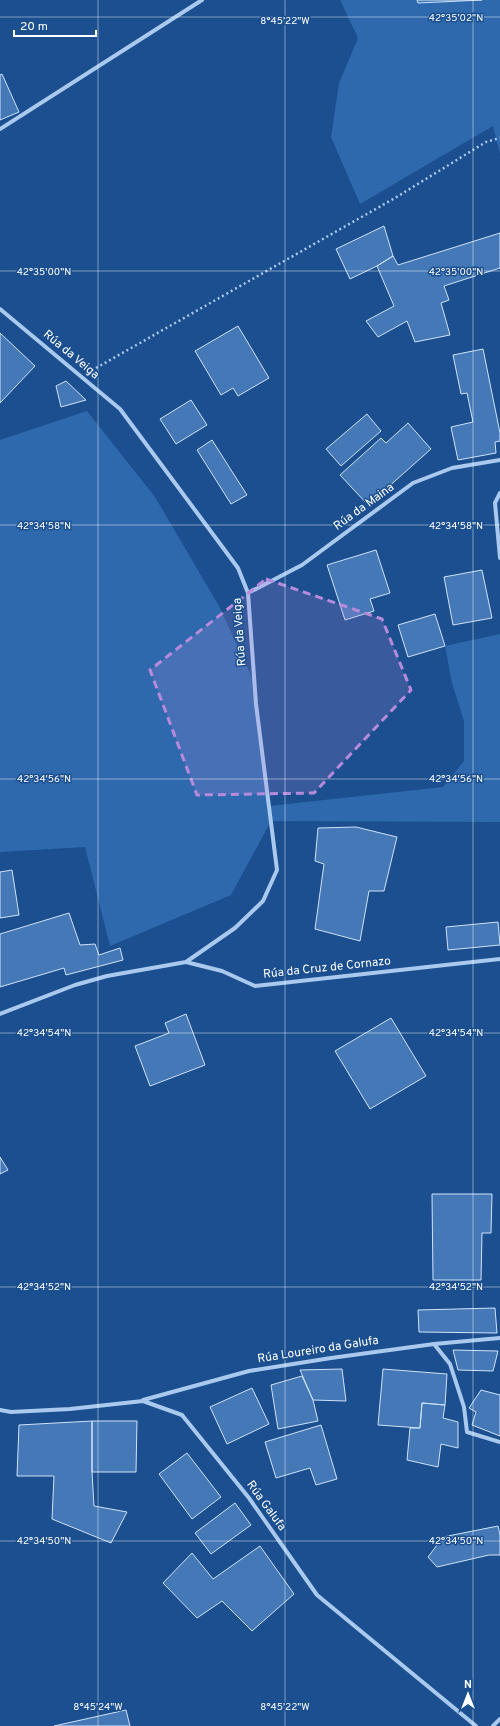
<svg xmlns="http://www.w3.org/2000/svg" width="500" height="1726" font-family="Overpass,sans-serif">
<rect width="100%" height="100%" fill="#1b4f8f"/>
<path fill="#2e69ad" d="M340 0H500V154L493 126 360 204 331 137 339 83 358 38Z
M87 411 155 497 219 606 254 682 269 806 443 787 464 761V721L452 683 445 646 500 634V822L271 821 231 895 110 946 85 847 0 852V440Z"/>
<path fill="#4478b7" stroke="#cfe3fa" d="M417 0H482L418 3Z
M2 74 19 112 0 120V75Z
M384 226 393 256 377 266 350 279 336 249Z
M500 233V268L444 286 449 300 441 303 450 335 415 342 407 321 378 337 366 321 394 306 377 266 393 256 398 265Z
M238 326 269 378 238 396 233 388 221 395 195 351Z
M0 333 35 366 0 403Z
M483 349 500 433V441L495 442 496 453 458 460 451 427 473 422 467 393 461 394 453 355Z
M66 381 86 400 61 407 56 386Z
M191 400 207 425 176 444 160 419Z
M367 414 381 431 341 466 326 449Z
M408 423 431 449 368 505 340 475 381 438 386 443Z
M212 440 247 495 231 504 197 450Z
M376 550 390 593 370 599 374 611 345 620 327 565Z
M482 570 492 618 453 625 444 577Z
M435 614 445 646 408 657 398 625Z
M356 827 397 837 384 891H369L360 941 315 929 324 864 315 861 318 828Z
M12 870 19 915 0 918V872Z
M69 913 80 945 95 944 99 955 120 948 123 960 66 975 64 968 0 987V934Z
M498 922 500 945 448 950 446 927Z
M186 1014 205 1065 150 1086 135 1046 169 1033 165 1023Z
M391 1018 426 1076 370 1109 335 1051Z
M0 1157 8 1170 0 1174Z
M432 1194H492L491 1233H482L481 1280H433Z
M495 1308 497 1333 419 1332 418 1310Z
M453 1350 498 1351 493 1371 458 1370Z
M342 1369 346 1401 313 1400 300 1370Z
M383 1369 447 1374 445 1405 422 1403 420 1428 378 1425Z
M302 1376 313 1400 318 1421 278 1429 271 1385Z
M252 1388 269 1424 227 1444 210 1407Z
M481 1390 500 1395V1436L472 1425 476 1412 469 1408Z
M422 1403 445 1405 443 1418 458 1422V1448L441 1444 438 1467 407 1460 410 1428H420Z
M92 1421H137L136 1472H92Z
M92 1421V1472L94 1506 127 1512 111 1543 52 1519 54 1476H17L19 1425Z
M321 1425 337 1479 316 1485 310 1468 276 1478 265 1442Z
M187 1453 221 1497 192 1519 159 1474Z
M235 1503 251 1525 211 1554 195 1533Z
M498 1526 500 1535V1555H489L437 1567 428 1557 443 1537Z
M260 1546 294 1594 252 1631 222 1601 197 1618 163 1583 192 1553 213 1579Z
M126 1710 130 1726H54Z"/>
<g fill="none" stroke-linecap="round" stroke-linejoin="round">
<path stroke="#a9c9ee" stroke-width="2.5" stroke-dasharray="2 3" stroke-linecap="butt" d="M96 368 395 198 486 142 500 138"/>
<path stroke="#a9c9ee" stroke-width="4" d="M0 129 202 0
M0 309 120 409 238 568 248 593 256 704 277 870 263 901 235 928 186 962
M500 493 495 503 500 558
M248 593 302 565 413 483 452 468 500 460
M0 1014 75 985 107 976 186 962 222 971 255 986 500 959
M434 1344 450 1364 464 1407 467 1432 500 1442
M143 1400 249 1371 331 1358 434 1344 500 1338
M0 1410 11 1412 70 1409 143 1401 182 1415 249 1498 317 1595 476 1726
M493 1726 500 1719"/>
</g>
<path fill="#b68bdc" fill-opacity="0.2" stroke="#b68bdc" stroke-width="3" stroke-dasharray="8 5" stroke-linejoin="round" d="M266 579 382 619 411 690 314 793 197 795 150 670Z"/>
<path fill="none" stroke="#fff" stroke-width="1" stroke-opacity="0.45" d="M98 0V1726M285 0V1726M473 0V1726M0 17H500M0 271H500M0 525H500M0 779H500M0 1033H500M0 1287H500M0 1541H500"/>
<g text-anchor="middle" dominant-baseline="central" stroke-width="3" stroke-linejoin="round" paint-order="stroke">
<g font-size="12" fill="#fff" stroke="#1b4f8f">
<text transform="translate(71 355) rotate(40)">Rúa da Veiga</text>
<text transform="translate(364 507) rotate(-36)">Rúa da Maina</text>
<text transform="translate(240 632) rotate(-94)">Rúa da Veiga</text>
<text transform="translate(327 968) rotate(-6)">Rúa da Cruz de Cornazo</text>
<text transform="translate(318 1350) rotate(-9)">Rúa Loureiro da Galufa</text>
<text transform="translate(266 1506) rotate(54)">Rúa Galufa</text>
</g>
</g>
<g font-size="10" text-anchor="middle" fill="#fff" stroke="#1b4f8f" stroke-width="3" stroke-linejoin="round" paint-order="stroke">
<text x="456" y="21">42°35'02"N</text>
<text x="285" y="24">8°45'22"W</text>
<text x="44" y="275">42°35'00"N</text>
<text x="456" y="275">42°35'00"N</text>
<text x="44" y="529">42°34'58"N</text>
<text x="456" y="529">42°34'58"N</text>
<text x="44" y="782">42°34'56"N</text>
<text x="456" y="782">42°34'56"N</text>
<text x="44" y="1036">42°34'54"N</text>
<text x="456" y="1036">42°34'54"N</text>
<text x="44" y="1290">42°34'52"N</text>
<text x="456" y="1290">42°34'52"N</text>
<text x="44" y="1544">42°34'50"N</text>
<text x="456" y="1544">42°34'50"N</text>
<text x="98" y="1710">8°45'24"W</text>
<text x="285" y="1710">8°45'22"W</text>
</g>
<g transform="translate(468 1694)" stroke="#1b4f8f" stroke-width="3" paint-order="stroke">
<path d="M0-3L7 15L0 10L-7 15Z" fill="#ffffff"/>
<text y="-6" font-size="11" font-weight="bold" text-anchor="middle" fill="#ffffff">N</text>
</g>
<path d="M14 30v6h82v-6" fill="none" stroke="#ffffff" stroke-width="2"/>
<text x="20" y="30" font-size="12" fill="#ffffff" stroke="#1b4f8f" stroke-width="3" paint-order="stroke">20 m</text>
</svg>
